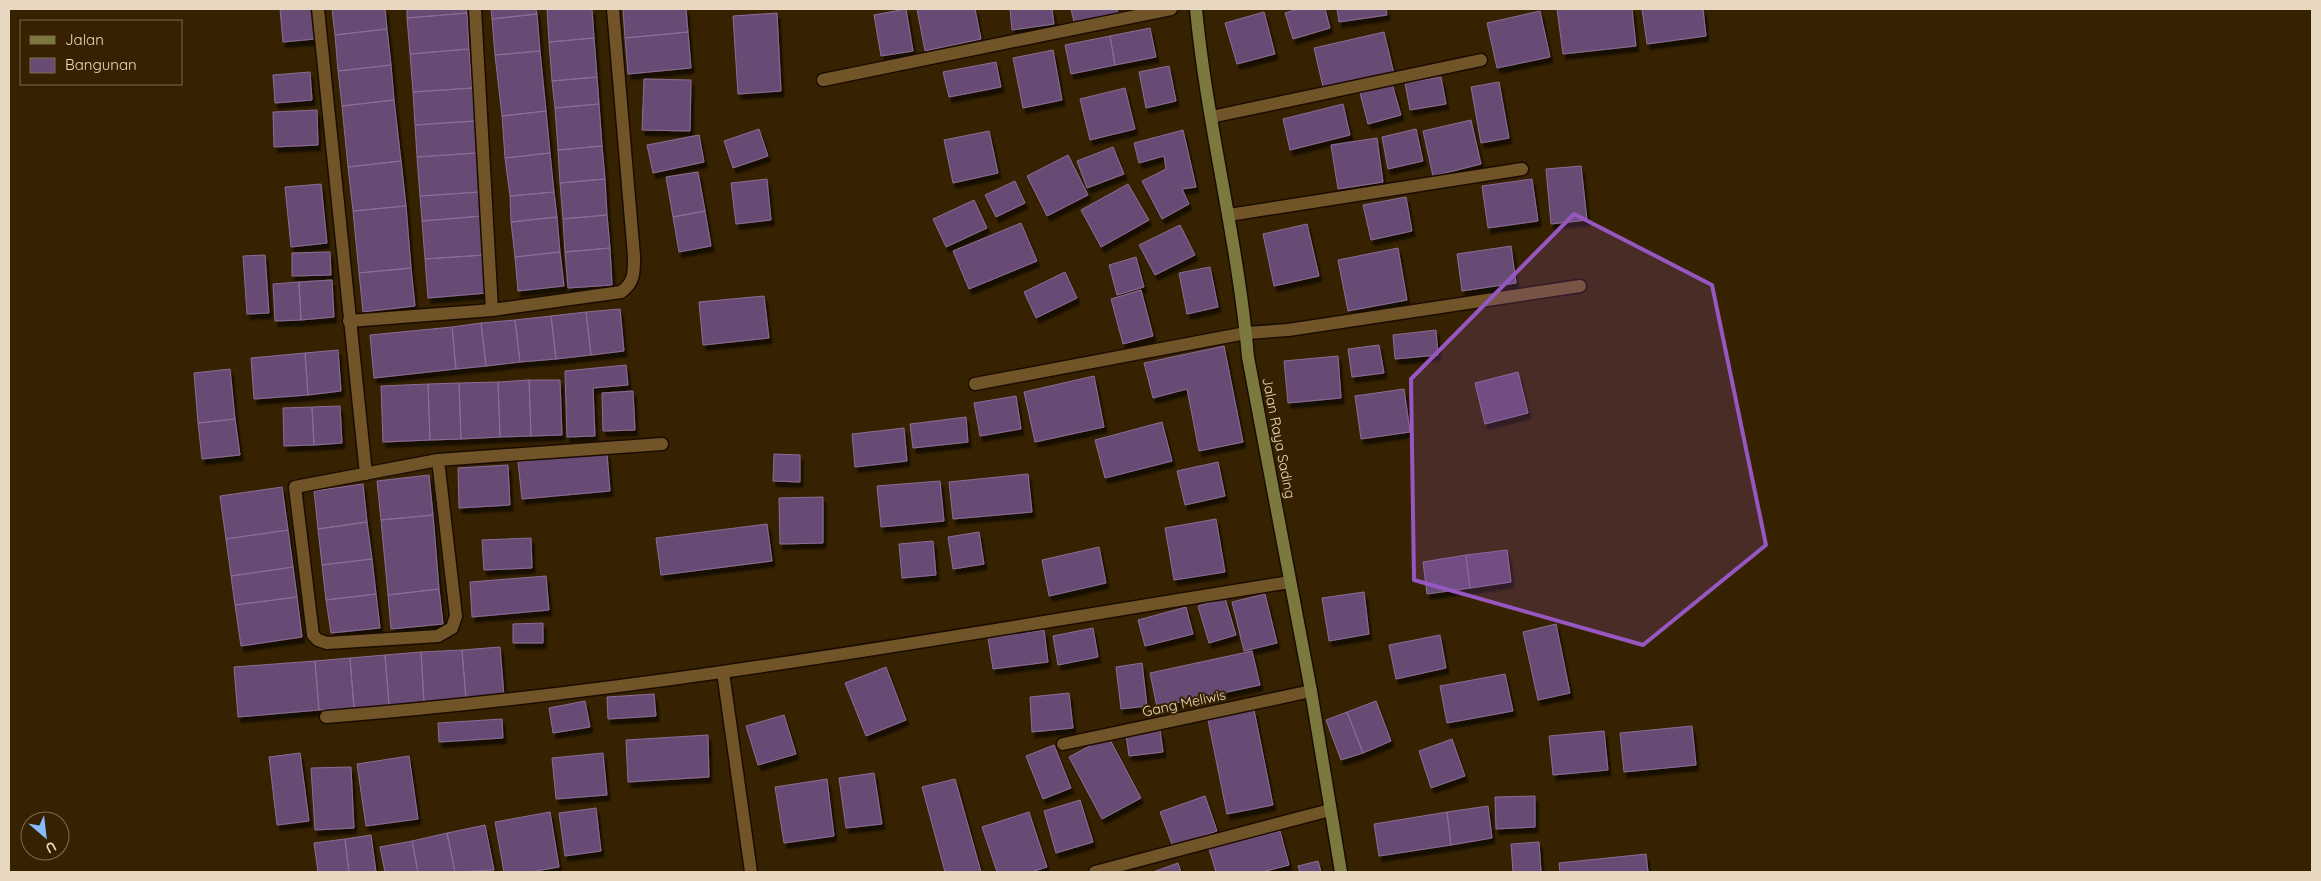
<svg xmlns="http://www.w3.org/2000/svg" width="2321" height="881" font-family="Quicksand,sans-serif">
<defs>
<filter id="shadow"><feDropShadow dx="3" dy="5.5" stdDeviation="1" flood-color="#0009"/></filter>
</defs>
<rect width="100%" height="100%" fill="#362200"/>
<path fill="#684c74" stroke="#8b6d97" filter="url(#shadow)" d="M280 9H313L315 39 283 42Z
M332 9H385L387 29 335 35Z
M407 9H466L467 13 407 18Z
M491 9H536L537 14 492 19Z
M547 9H592L594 38 549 42Z
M623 9H686L688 32 625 38Z
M906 9 913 51 881 56 874 15Z
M917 9H975L981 39 925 51Z
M1010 9H1052L1054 24 1012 30Z
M1071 9H1117L1118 15 1075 26Z
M1298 9H1325L1330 28 1293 39 1285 13Z
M1337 9H1386L1387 15 1339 22Z
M1557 9H1632L1636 46 1563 54Z
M1642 9H1703L1706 36 1647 44Z
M1540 11 1550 57 1497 68 1487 23Z
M1264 12 1275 54 1237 64 1225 23Z
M467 13 469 49 410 54 407 18Z
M777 13 781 91 738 94 733 16Z
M537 14 540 51 495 55 492 19Z
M1150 28 1156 57 1115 65 1110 36Z
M387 29 391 65 338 71 335 35Z
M688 32 691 68 628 74 625 38Z
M1384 32 1394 74 1324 91 1314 48Z
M1110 36 1115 65 1071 74 1065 45Z
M594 38 597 77 552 81 549 42Z
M469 49 472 88 413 92 410 54Z
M1053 50 1062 100 1023 108 1013 58Z
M540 51 546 111 502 116 495 55Z
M996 62 1001 87 949 97 943 72Z
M391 65 394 100 342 106 338 71Z
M1169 66 1176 101 1146 108 1139 72Z
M310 72 312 100 275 103 273 75Z
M597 77 599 104 555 108 552 81Z
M1441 77 1446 104 1410 110 1405 83Z
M644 79 691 80 690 131 642 130Z
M1499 82 1509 138 1481 143 1471 87Z
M1392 84 1401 115 1368 124 1360 93Z
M472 88 475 121 415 125 413 92Z
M1125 88 1135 129 1090 140 1080 99Z
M394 100 401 161 348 167 342 106Z
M599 104 602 146 558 150 555 108Z
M1343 104 1350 135 1290 150 1283 119Z
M317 110 318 145 274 147 273 112Z
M546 111 550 153 505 158 502 116Z
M1471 120 1481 164 1433 176 1423 131Z
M475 121 477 153 417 157 415 125Z
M759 129 768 156 733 168 724 141Z
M1416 129 1423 161 1388 169 1382 137Z
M1183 130 1196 187 1182 189 1189 204 1162 219 1142 181 1166 169 1164 156 1139 163 1134 143Z
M989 131 998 173 953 183 944 140Z
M699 135 704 162 653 173 647 145Z
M1377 138 1383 182 1338 189 1331 145Z
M602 146 605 179 560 183 558 150Z
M1113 147 1124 174 1087 188 1077 161Z
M477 153 480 192 420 196 417 157Z
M550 153 554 192 510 196 505 158Z
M1068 155 1088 195 1047 216 1027 176Z
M401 161 406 206 353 211 348 167Z
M1581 166 1587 220 1551 224 1546 169Z
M698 172 705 211 673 217 666 177Z
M605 179 607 215 563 219 560 183Z
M767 179 771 220 736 224 731 183Z
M1532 179 1538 221 1488 228 1482 186Z
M1015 181 1025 203 996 217 985 195Z
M321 184 327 243 291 247 285 187Z
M1128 184 1149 220 1101 247 1081 210Z
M480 192 482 216 422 221 420 196Z
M554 192 557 217 511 222 510 196Z
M1406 197 1412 231 1371 240 1363 205Z
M974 200 987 228 946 247 933 219Z
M406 206 411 268 359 273 353 211Z
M705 211 711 246 679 252 673 217Z
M607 215 610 248 565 252 563 219Z
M482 216 484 255 425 259 422 221Z
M557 217 560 252 515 257 511 222Z
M1021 223 1037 261 969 289 953 251Z
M1307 224 1319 276 1274 286 1263 234Z
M1180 225 1195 255 1155 275 1139 245Z
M1511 246 1516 283 1462 291 1457 254Z
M610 248 612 285 568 288 565 252Z
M1398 248 1407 300 1348 311 1338 260Z
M330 252 331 275 292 276V253Z
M560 252 564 286 518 291 515 257Z
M265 255 269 313 247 314 243 256Z
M484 255 487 293 428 298 425 259Z
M1136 257 1144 287 1117 295 1109 265Z
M1210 267 1218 307 1187 314 1179 273Z
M411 268 415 306 363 312 359 273Z
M1065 272 1077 298 1036 318 1024 292Z
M332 280 334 317 301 320 299 282Z
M299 282 301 320 275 321 273 284Z
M1141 290 1153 336 1123 344 1111 299Z
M764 296 769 338 703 345 699 302Z
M620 309 624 351 591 355 586 312Z
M586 312 591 355 556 359 551 316Z
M551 316 556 359 520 362 515 320Z
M515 320 520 362 486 366 481 323Z
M481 323 486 366 456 369 452 327Z
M452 327 456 369 374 378 370 335Z
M1436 330 1438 355 1395 359 1393 335Z
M1379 345 1384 373 1352 377 1348 349Z
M1224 346 1243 442 1199 451 1187 389 1153 398 1144 363Z
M338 350 341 391 308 395 305 353Z
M305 353 308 395 254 399 251 358Z
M1338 356 1341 398 1288 403 1284 361Z
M626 365 628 385 593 388 595 436 567 437 565 371Z
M230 369 235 419 198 423 194 373Z
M1518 372 1528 413 1485 424 1475 383Z
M1094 376 1104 427 1035 442 1024 392Z
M529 380 531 436 500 437 498 382Z
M529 380H560L562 435 531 436Z
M498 382 500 437 461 439 459 383Z
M459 383 461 439 430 440 428 384Z
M428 384 430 440 383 442 381 386Z
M1404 389 1410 432 1361 439 1355 396Z
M633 391 635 430 603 431 602 393Z
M1016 396 1021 429 980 436 974 403Z
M340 406 342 443 314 445 312 407Z
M312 407 314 445 284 446 283 408Z
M966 417 968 442 913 448 910 424Z
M235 419 240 455 202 459 198 423Z
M1162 422 1172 461 1105 478 1095 440Z
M904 428 907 461 855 467 852 434Z
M607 453 610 491 522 499 518 462Z
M774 454 800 455V482L773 481Z
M1218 462 1225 496 1185 505 1177 471Z
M508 465 510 505 459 508 458 468Z
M1028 474 1032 512 953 519 949 482Z
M429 475 433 515 381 520 377 481Z
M940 481 944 521 881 527 877 486Z
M363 484 367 522 318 529 314 491Z
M282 487 288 530 226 539 220 496Z
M823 497V543L780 544 779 498Z
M433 515 439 589 388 595 381 520Z
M1216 519 1225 572 1174 580 1165 528Z
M367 522 372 559 322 565 318 529Z
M767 524 772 561 661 575 656 538Z
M288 530 293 567 231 576 226 539Z
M979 532 984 564 953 569 948 537Z
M531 538 532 568 484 570 482 540Z
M933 541 936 575 902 578 899 544Z
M1099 547 1106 583 1049 596 1042 560Z
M1507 550 1511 582 1470 588 1466 555Z
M1466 555 1470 588 1427 594 1423 562Z
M372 559 376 594 326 600 322 565Z
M293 567 297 597 235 605 231 576Z
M546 576 549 610 472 617 470 582Z
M439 589 443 624 391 629 388 595Z
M1364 592 1369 634 1329 641 1322 598Z
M376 594 380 628 331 633 326 600Z
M1265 594 1277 643 1244 651 1232 602Z
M297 597 302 637 241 646 235 605Z
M1225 598 1236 635 1209 643 1198 606Z
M1186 607 1193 634 1145 646 1138 620Z
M543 623V643H513V624Z
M1556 624 1570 693 1538 700 1523 632Z
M1093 628 1098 657 1058 665 1053 636Z
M1044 630 1048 662 993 669 988 638Z
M1440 635 1446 668 1396 679 1389 645Z
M500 647 504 696 466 699 462 650Z
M462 650 466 699 424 703 421 652Z
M1252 651 1260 685 1157 707 1150 673Z
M421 652 424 703 389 705 385 655Z
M385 655 389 705 354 708 350 658Z
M350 658 354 708 319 710 315 661Z
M315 661 319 710 238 717 234 667Z
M1142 663 1147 706 1121 709 1116 667Z
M886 667 906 720 866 736 845 683Z
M1505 674 1513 711 1447 723 1440 686Z
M1069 693 1073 728 1032 732 1030 697Z
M654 694 656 716 608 719 607 697Z
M585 701 590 727 553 733 549 708Z
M1376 701 1391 741 1363 753 1347 712Z
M1254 710 1273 805 1227 814 1208 720Z
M1347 712 1363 753 1341 760 1326 720Z
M784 715 796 754 758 765 746 726Z
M502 719 503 738 439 742 438 723Z
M1692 726 1696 765 1624 772 1620 733Z
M1160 730 1163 752 1129 756 1126 735Z
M1604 731 1608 770 1553 775 1549 736Z
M708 735 709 777 628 782 626 740Z
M1108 736 1141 798 1102 819 1069 757Z
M1452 739 1465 776 1431 788 1419 751Z
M1054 745 1071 788 1043 799 1026 756Z
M300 753 309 821 277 825 269 757Z
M603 753 607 795 556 799 552 758Z
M409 756 418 819 366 826 357 764Z
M351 767 354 828 315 830 311 768Z
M874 773 882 824 846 828 839 778Z
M827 779 834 836 784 843 775 787Z
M955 779 981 872H945L922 787Z
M1205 796 1217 831 1173 847 1160 812Z
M1535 796V827L1496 829 1495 797Z
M1080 800 1093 842 1056 853 1044 811Z
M1488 806 1492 838 1451 845 1447 812Z
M596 808 601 851 565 856 559 813Z
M550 812 559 867 530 872H504L495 822Z
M1029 812 1047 867 1031 872H997L982 827Z
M1447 812 1451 845 1379 856 1374 824Z
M485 825 494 870 455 872 447 833Z
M1280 831 1289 865 1262 872H1216L1209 849Z
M447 833 455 872H418L412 841Z
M371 835 376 872H349L345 839Z
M345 839 349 872H318L314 843Z
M412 841 418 872H385L380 847Z
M1539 842 1541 872H1513L1511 844Z
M1646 854 1648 872H1560L1559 863Z
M1318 861 1321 872H1300L1298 866Z
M1178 863 1181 872H1153Z"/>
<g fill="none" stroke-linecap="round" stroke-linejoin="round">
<g stroke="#1a0c00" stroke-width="15">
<path id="street" d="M318 9 366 474
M475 9 492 310
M823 80 1171 9
M1211 117 1481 60
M1229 215 1522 169
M349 321 492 310 621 292C635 282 634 272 634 256L613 9
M975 384 1246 333 1288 330 1580 286
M438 460 456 616 452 628 438 636 327 643 318 640 313 635 295 487 438 460 662 444
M723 672 751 872
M326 717C649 692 970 633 1290 582
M1063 744 1311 691
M1095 872 1330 810"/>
</g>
<g stroke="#1a0c00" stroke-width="15">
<path id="secondary" d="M1196 9C1207 126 1238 240 1248 357L1311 691 1341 872"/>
</g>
<use href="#street" stroke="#715428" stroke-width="12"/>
<use href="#secondary" stroke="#7b793e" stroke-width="12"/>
</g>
<path fill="#9657c0" fill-opacity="0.2" stroke="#9657c0" stroke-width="4" stroke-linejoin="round" d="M1574 214 1712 285 1766 545 1643 645 1414 580 1411 379Z"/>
<g text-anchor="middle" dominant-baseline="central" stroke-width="4" stroke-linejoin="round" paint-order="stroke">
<g font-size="14" fill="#e9d8c1" stroke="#362200">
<text transform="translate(1279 438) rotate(79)">Jalan Raya Sading</text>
<text transform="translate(1184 703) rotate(-12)">Gang Meliwis</text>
</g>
</g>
<rect width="2321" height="881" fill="none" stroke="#e9d8c1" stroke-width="20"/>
<rect x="20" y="20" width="162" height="65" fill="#362200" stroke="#7e6b4d"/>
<rect x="30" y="36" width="25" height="8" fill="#7b793e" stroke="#7e6b4d"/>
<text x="65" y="45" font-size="15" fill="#e9d8c1">Jalan</text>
<rect x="30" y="58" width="25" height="15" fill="#684c74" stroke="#7e6b4d"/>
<text x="65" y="70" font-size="15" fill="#e9d8c1">Bangunan</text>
<g transform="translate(45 836) rotate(152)"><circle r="24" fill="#362200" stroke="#7e6b4d"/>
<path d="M0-4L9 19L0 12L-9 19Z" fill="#88bafc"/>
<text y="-8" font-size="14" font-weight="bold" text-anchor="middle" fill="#e9d8c1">U</text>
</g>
</svg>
